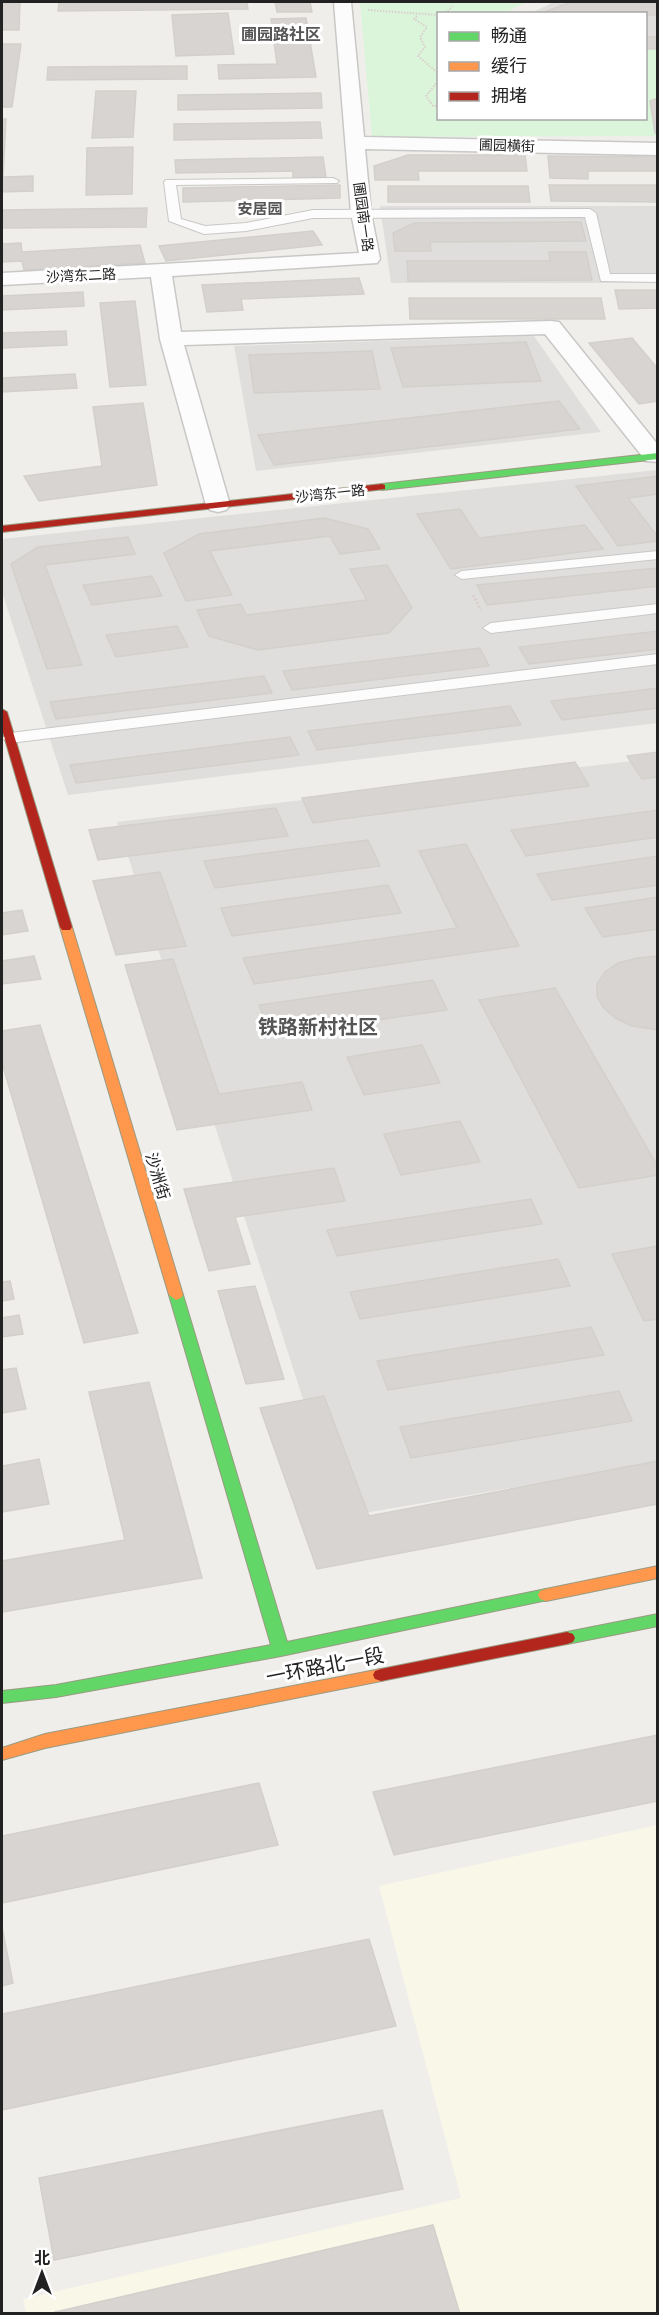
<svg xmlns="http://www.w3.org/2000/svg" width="659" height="2315" font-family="Inter,'Noto Sans SC',sans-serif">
<rect width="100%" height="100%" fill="#f0eeeb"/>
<path fill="#dfdedc" d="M554 2H657V48L646 47V14H529Z
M380 206H657V283H391Z
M534 336 601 432 256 471 234 346Z
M657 470V723L68 795 2 592V539Z
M657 758V1463L341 1517 117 822Z"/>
<path fill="#f8f7e8" d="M657 1825V2313L26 2314 23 2299 461 2198 379 1886Z"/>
<path fill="#daf5da" d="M360 2H526L505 13 438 14V118H646V50H657V136L372 137Z"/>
<path fill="#d7d4d2" stroke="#d3d0cc" stroke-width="1.5" d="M2 2H20L19 30H2Z
M59 2H247L248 9 58 11Z
M275 2H310L312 12H277Z
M571 2H658V15L539 14Z
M228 13 234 54 176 56 172 15Z
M306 18 316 77 219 79 218 65 277 64 271 19Z
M646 37H657L658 49H646Z
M2 44H21L12 107H2Z
M187 66V79L47 80 48 67Z
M96 91H136L133 137 92 138Z
M321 93 322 108 178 110V95Z
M658 98V133H655L650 101Z
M2 119H6L3 177 33 176V191L2 192Z
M320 122 322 138 174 140V124Z
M133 147 132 194 86 195 87 148Z
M408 155H525L527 171H418L419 180H375L374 166Z
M548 156 658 157V171H588V179L550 178Z
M323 157 326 177 293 178V171L176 173 175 160Z
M340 185V198L183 202V188Z
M549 185H658V202L551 201Z
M388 186H528L530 202H388Z
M147 208 146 227 2 228V210Z
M581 222 586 241 430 242 431 251H395L393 233 414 223Z
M313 231 322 245 166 261 159 246Z
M21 243 22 252 140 245 145 263 24 270 22 261 2 262V244Z
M549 252H586L592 280 408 281 407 261H550Z
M359 278 364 294 241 299 243 310 207 312 202 285Z
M615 290H658V308L619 309Z
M83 292 84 306 2 310V296Z
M409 298H601L605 319H410Z
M135 301 146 385 110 387 100 303Z
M66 331 67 345 2 348V333Z
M632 338 658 369V401L639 404 589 343Z
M526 342 541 381 403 387 391 348Z
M372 351 380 389 254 393 249 355Z
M75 374 77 388 2 392V378Z
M559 401 580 429 274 465 258 435Z
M143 403 157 485 39 501 24 476 102 466 93 407Z
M658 476V494L628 498 658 537V541L618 546 576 486Z
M460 509 479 538 585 525 603 549 451 569 417 514Z
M324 518 368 529 380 549 340 554 330 536 210 551 232 595 186 601 164 553 199 534Z
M128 537 135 554 45 565 82 665 47 669 11 564 38 547Z
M387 565 412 608 389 633 258 650 209 636 197 610 241 604 246 615 367 600 350 569Z
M658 568V586L487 605 477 585Z
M152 576 162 596 92 605 83 585Z
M177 626 188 647 116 657 106 635Z
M658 631V649L529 664 519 647Z
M480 648 489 666 292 690 283 671Z
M264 676 272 693 56 719 50 702Z
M658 688V708L562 720 551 701Z
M510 706 521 725 317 750 308 731Z
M290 737 299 755 76 783 70 765Z
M658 752V777L642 779 627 756Z
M575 762 589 786 313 823 302 798Z
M276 808 288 836 98 860 89 830Z
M658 810V837L526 856 511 830Z
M368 840 380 866 215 888 204 861Z
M466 844 519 946 254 984 243 958 457 928 419 851Z
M658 856V885L552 900 537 874Z
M160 872 186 946 116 955 93 881Z
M388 885 401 913 232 936 221 908Z
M658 897V929L603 937 585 908Z
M22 910 28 931 2 935V913Z
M34 956 41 979 2 984V961Z
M658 956V1030L632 1026 615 1018 603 1007 597 996V984L605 972 618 963 638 958Z
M173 959 219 1094 302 1082 312 1110 177 1130 125 965Z
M433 980 447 1010 271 1035 259 1005Z
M555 988 658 1167V1175L579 1188 479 1000Z
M40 1025 138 1333 84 1343 2 1063V1031Z
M422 1045 440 1083 364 1095 347 1057Z
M460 1121 480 1162 401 1175 384 1134Z
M334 1168 345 1201 235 1217 250 1264 209 1271 184 1189Z
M531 1199 542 1224 337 1256 327 1230Z
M658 1246V1319L644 1321 612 1254Z
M558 1259 570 1286 360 1319 350 1292Z
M10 1281 14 1299 2 1301V1282Z
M255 1286 284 1379 246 1384 218 1291Z
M19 1315 23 1334 2 1337V1318Z
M591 1327 604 1355 388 1390 377 1361Z
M16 1368 26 1409 2 1413V1370Z
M149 1382 202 1578 2 1612V1561L125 1540 89 1392Z
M619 1391 632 1421 411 1458 400 1427Z
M324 1396 369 1516 658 1461V1504L317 1569 260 1408Z
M39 1459 49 1504 2 1512V1466Z
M658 1735V1801L394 1855 373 1792Z
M259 1783 278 1845 2 1903V1836Z
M2 1927 13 1983 2 1986Z
M369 1939 396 2026 2 2110V2014Z
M382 2110 403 2189 54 2260 39 2178Z
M433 2225 460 2314H56L55 2312Z"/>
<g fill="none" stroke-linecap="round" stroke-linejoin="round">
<g stroke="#c9c8c7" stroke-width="2">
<path id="lane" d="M333 178 339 181 337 183 176 185 181 219 205 226 246 223 313 210 590 209 596 213 610 274H658V282L601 281 585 217 313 218 246 231 204 234 169 221 164 182 166 180Z
M658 551V559L462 579 455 575 462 571Z
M658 604V613L491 633 483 628 491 623Z
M658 654V664L10 743 2 738 10 733Z"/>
</g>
<g stroke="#c9c8c7" stroke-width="3">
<path id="street" d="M334 2H351L364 137 658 143V155L365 149 371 213 380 259 377 263 172 276 181 332 551 321 559 322 658 445V462L646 461 545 334 184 345 230 505 226 510 218 512 210 510 206 505 160 339 151 277 2 285V273L359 253 351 213Z"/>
</g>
<g stroke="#999a82" stroke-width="2">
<path id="fast" d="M658 453V459L382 490 377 487 382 484Z
M176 1290 183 1295 287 1642 546 1589 552 1591 554 1595 552 1599 281 1656 56 1697 2 1703V1691L56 1685 271 1645 169 1295Z
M658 1614V1626L567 1644 561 1642 559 1638 561 1634 567 1632Z"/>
</g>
<g stroke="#999a82" stroke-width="2">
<path id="slow" d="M66 923 72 927 183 1295 181 1298 176 1300 169 1295 60 927Z
M658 1566V1578L546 1601 540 1599 538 1595 540 1591 546 1589Z
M381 1669 387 1671 389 1675 387 1679 381 1681 45 1748 2 1760V1748L45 1734Z"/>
</g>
<g stroke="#999a82" stroke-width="2">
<path id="jam" d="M382 484 385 485V489L2 532V526Z
M2 709 7 712 72 927 70 930H62L60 927 2 729Z
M567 1632 573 1634 575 1638 573 1642 567 1644 381 1681 375 1679 373 1675 375 1671 381 1669Z"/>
</g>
<path stroke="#dccecd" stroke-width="2" stroke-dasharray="1.5 1.5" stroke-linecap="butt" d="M368 10 438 15
M446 14 452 6
M417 16 414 19 427 27 420 37 425 47 418 56 438 73
M438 81 426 96 433 106H438"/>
<path stroke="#dccecd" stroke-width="3" stroke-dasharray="2 2" stroke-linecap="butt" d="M473 595 481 610"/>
<use href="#lane" fill="#fdfcfc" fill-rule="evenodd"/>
<use href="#street" fill="#fdfcfc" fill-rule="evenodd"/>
<use href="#fast" fill="#63d668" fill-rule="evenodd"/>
<use href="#slow" fill="#ff974d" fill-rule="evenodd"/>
<use href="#jam" fill="#b3261e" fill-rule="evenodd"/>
</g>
<g text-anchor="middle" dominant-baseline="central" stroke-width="6" stroke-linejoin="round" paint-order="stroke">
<g font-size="14" fill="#222" stroke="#fff">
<text transform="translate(507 145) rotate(2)">圃园横街</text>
<text transform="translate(364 217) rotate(82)">圃园南一路</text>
<text transform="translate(81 275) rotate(-3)">沙湾东二路</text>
<text transform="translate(330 493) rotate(-6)">沙湾东一路</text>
</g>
<g font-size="15" font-weight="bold" fill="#555" stroke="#fff">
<text x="260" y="208">安居园</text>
</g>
<g font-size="16" font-weight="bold" fill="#555" stroke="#fff">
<text x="281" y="34">圃园路社区</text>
</g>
<g font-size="16" fill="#222" stroke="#fff">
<text transform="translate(158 1176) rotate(73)">沙洲街</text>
</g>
<g font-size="20" font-weight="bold" fill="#555" stroke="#fff">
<text x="318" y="1027">铁路新村社区</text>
</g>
<g font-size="20" fill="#222" stroke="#fff">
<text transform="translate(325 1666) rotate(-11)">一环路北一段</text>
</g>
</g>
<rect width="659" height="2315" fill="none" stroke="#222222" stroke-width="6"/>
<rect x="437" y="12" width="210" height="108" fill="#ffffff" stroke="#a7a7a7" stroke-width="1.5"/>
<rect x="449" y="32" width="30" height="9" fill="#63d668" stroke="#a7a7a7" stroke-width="1.5"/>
<text x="491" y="42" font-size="18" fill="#222222">畅通</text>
<rect x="449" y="62" width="30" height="9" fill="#ff974d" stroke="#a7a7a7" stroke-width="1.5"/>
<text x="491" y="72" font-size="18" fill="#222222">缓行</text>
<rect x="449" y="92" width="30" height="9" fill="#b3261e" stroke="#a7a7a7" stroke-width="1.5"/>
<text x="491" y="102" font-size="18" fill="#222222">拥堵</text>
<g transform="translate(42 2273)" stroke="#ffffff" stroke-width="4.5" paint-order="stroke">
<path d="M0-4.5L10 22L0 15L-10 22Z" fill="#222222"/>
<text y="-9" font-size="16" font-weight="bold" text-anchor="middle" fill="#222222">北</text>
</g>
</svg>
